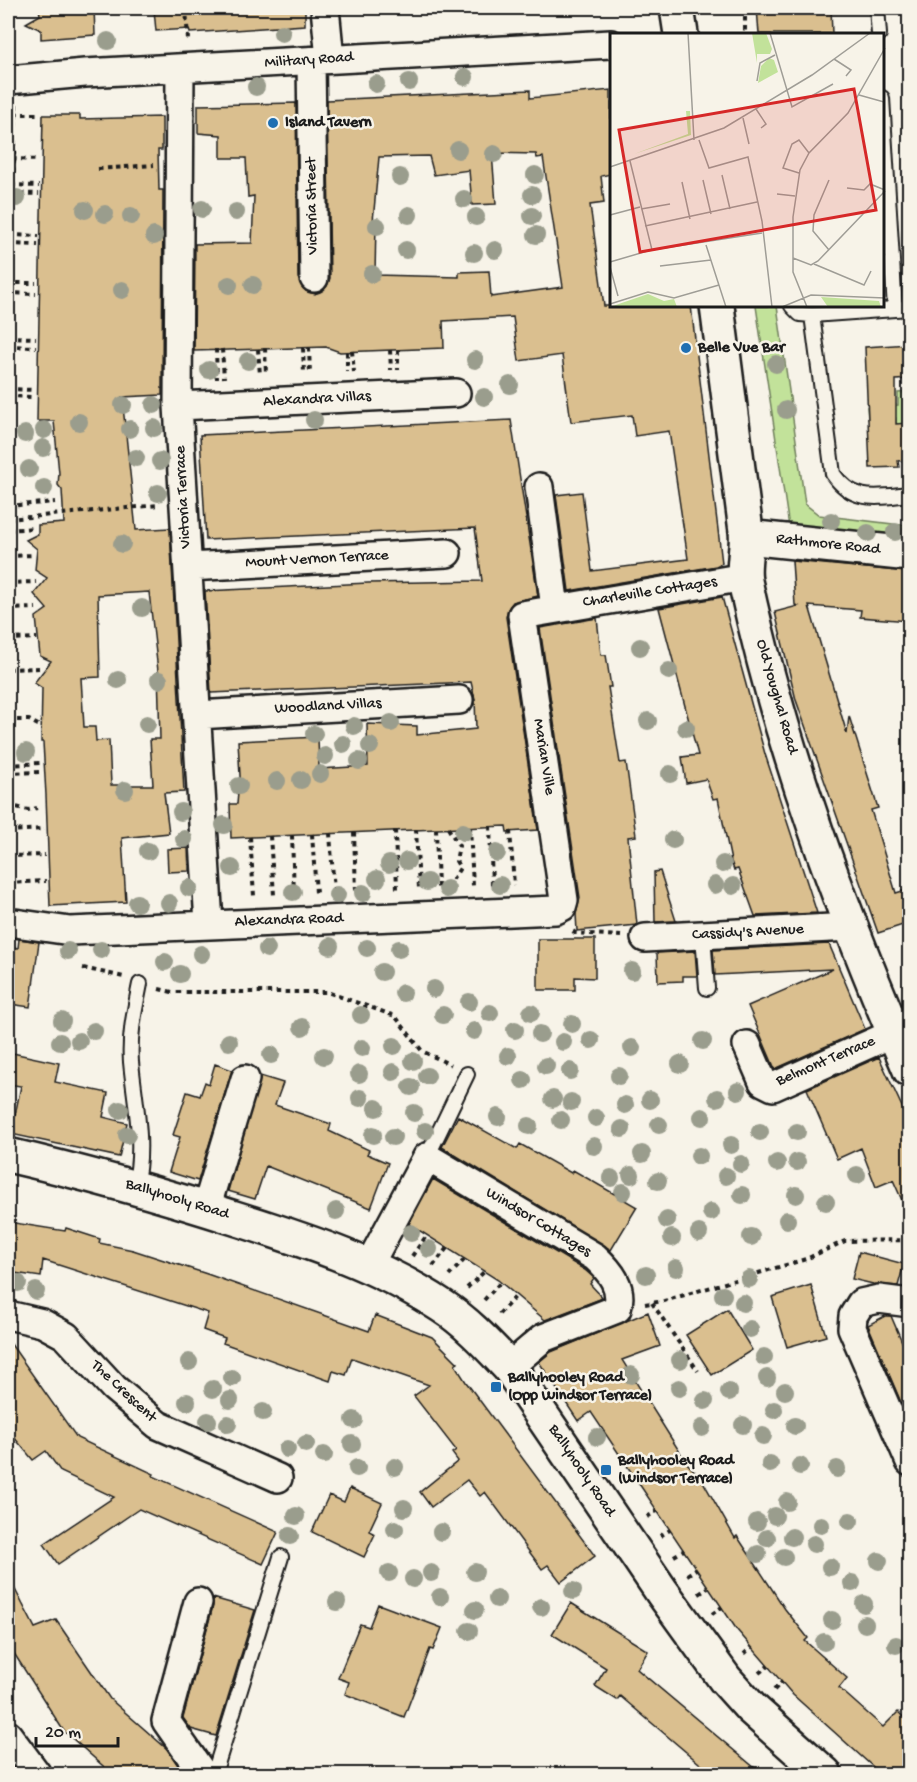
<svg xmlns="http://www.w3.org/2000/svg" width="917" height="1782" font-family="'Gochi Hand',sans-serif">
<rect width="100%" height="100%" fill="#f7f3e8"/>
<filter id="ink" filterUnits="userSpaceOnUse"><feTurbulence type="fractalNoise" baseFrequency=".0167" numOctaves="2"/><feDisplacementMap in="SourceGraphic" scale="12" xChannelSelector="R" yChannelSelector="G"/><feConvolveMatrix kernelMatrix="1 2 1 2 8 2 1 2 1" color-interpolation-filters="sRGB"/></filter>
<g filter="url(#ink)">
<path fill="#c2e29a" stroke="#6f7f5b" stroke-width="1.5" d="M756 306H777L805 504 819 515 909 526V542L789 527Z
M909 392V423L896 424V418L868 419 867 407 898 405V393Z"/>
<path fill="#dabf8f" stroke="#1c1c1c" stroke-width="1.5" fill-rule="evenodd" d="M39 8H94L95 35 41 39V30L26 23 40 15Z
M191 8H305V25L190 33 189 29 156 31 154 10Z
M757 8H831L832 34H759Z
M530 90V98L611 90V174L601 176 604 203 590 205 604 306H691L722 563 716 566 569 591 556 495 582 492 592 571 688 559 669 431 635 436 632 415 571 422 562 355 519 361 513 317 443 321 444 348 340 352 326 347 194 351 195 244 252 243 254 196 248 197 246 158H221V135L198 133V105L296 103 298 278 306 291 315 294 327 286 330 278 327 100ZM492 153 536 154 537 158 543 157 563 287 491 297 489 271 459 272V277L375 275 376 221H373L379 157 429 156 434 175 469 170 472 205 496 204Z
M43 115H80V119L162 117V150H158L159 190H163L162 395 122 397 136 530 170 528 184 792 164 793 169 833 122 838 126 902 50 906 46 795 43 742H41L42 688 34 683 51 661 40 656 36 617 47 609 34 594 47 578 35 570 37 549 26 540 38 534V525L64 523 62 490 58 485 59 473 54 421H37ZM149 592 158 671 160 739H150L153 785H111L109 740 96 741 95 727H84L81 678 100 677 98 595Z
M909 344V379L896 380V424L909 423V460L898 461 899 467 870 468 865 347Z
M511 420 538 596 513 602 508 609 506 617 538 830 507 832 506 826 231 838 230 804H237L238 793H241L238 741 318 737 319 769 368 766 367 724 417 726V735L476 729 475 699 471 682 211 693 205 591 368 583 482 581 475 528 206 540 200 435Z
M792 561 909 572V621L860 617 861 610 809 606 847 734 849 716 878 808 871 810 896 893 909 889V923L878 933 796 700 775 612 798 606 795 605Z
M722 597 765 754 817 913 755 916 738 869 734 870 731 861 718 798 713 799 706 779 686 783 682 757 698 755 659 608Z
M597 618 601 655H606L611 687H608L620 763 626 762 636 836 628 837 637 925 577 931 576 914 580 898 540 628Z
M188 848 189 871 168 872 167 849Z
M660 871 676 921 655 922 654 872Z
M19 939 39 942 30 1007 10 1004 14 974 8 973V946L18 948Z
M538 939H595V978L575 977V990H538Z
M829 944 865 1029 775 1069 748 1006 833 969 715 975 713 950Z
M695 951 697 976H683V981L658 982 657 953Z
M8 1052 59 1063 55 1082 108 1093 103 1117 127 1123 119 1157 11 1134 21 1086 8 1084Z
M879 1057 909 1122V1216L893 1180 876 1187 861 1148 837 1159 807 1089Z
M215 1064 232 1070 198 1181 169 1172 180 1137 173 1135 187 1092 200 1096 205 1082 209 1084Z
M260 1076 283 1083 275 1105 331 1124 329 1131 369 1150 367 1154 388 1163 371 1208 266 1166 255 1199 228 1191Z
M458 1116 517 1149 520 1144 571 1173 573 1170 637 1207 611 1250 442 1147Z
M433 1179 585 1270 594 1278 590 1284 603 1298 545 1320 498 1280 409 1224Z
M8 1222 65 1231 66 1228 100 1239 99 1243 133 1250 207 1274 369 1331 375 1315 432 1337 458 1363 455 1365 466 1382 595 1556 561 1582 548 1565 542 1569 485 1492 480 1496 467 1480 431 1507 420 1492 458 1461 452 1453 456 1450 414 1396 429 1385 352 1358 346 1375 333 1371 330 1381 223 1343 225 1338 203 1330 208 1313 43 1260 41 1277 8 1272Z
M859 1252 904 1264 898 1286 873 1284 852 1279Z
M811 1285 826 1336 787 1347 772 1297Z
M727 1309 752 1350 712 1375 686 1335Z
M648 1312 660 1346 622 1360 686 1462 701 1478 735 1538 737 1536 785 1609 808 1638 805 1641 847 1678 839 1688 883 1727 898 1712 909 1722V1774H881L793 1695 737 1630 591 1412 578 1421 539 1362 551 1352Z
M885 1316H891L909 1358V1421L868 1325Z
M8 1340 77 1438 154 1474 153 1476 278 1532 263 1564 139 1509 58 1564 44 1544 114 1497 61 1472 46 1451 33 1460 8 1430Z
M350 1488 382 1503 369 1531 375 1534 364 1557 312 1532 329 1495 344 1502Z
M8 1576 35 1628 56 1620 110 1699 167 1749 184 1774H112L63 1730 8 1644Z
M213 1598 255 1610 216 1736 191 1729 183 1718 213 1606Z
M571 1603 648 1651 637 1669 762 1774H712L620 1696 617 1700 595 1686 606 1668 552 1634Z
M378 1604 442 1628 433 1650 430 1649 404 1717 345 1694 349 1682 338 1678 360 1624 369 1627Z"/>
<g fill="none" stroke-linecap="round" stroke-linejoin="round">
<g stroke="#1c1c1c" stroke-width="18">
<path id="service" d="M877 8 879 34
M882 98 895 309 910 308
M792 306 800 314 812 315 895 309
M812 315 833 474C854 504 877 497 910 494
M703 936 707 988
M427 1157 467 1074
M135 1186C145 1144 135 1105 131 1062 129 1035 135 1009 140 984
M214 1774 281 1557"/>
</g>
<g stroke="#1c1c1c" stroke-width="32">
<path id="minor" d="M325 8 330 59
M311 61 314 278
M180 68 178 406 209 924
M8 80 85 73 611 44
M178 406 456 393
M539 487 555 608
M188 567 447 553
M197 715 459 700
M8 922 70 931 556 910 562 907 564 900 522 615 745 577
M645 938 850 927
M747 1045 763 1082 773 1087 894 1033
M206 1209 245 1079
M369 1265 427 1157 595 1257C610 1271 624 1287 617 1309L543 1338 509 1367
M910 1303 879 1299 861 1303 853 1316 852 1328 910 1462
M8 1315 42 1323 66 1336 114 1388 158 1425 278 1478
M198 1602 166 1721 201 1771 199 1774
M8 1735 37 1774"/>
</g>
<g stroke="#1c1c1c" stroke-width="38">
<path id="tertiary" d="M677 8 681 34
M717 306C727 381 736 456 746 531 748 547 742 565 745 581 781 749 842 913 910 1070
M747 537 910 554"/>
</g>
<g stroke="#1c1c1c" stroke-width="38">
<path id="secondary" d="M8 1155C86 1173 163 1195 241 1220 310 1242 380 1265 442 1306 467 1322 488 1345 509 1367L662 1592 725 1679 751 1708 825 1774"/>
</g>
<path stroke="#1c1c1c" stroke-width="4" stroke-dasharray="4.5 4.5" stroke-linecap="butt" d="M186 8 188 40
M745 8V34
M14 114H40
M12 159 39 160
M98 169 154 165
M11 185 39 186
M11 193 39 194
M10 235 39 236
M9 244 38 245
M8 283H36
M8 289 16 105
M8 293 36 294
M8 337 36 338
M8 346 36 347
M265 348 266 375
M303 348 304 374
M309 348 310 374
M216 349 217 379
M222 349 224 378
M258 349 260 375
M390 350 391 370
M398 350V370
M352 351 354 372
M347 352V372
M8 389 34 390
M8 396 33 397
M8 506 55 502
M8 519 159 505
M8 530 34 528
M8 556 34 555
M8 583 36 582
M8 609 36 608
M8 639 37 638
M8 669 39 668
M8 720H29L38 725
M8 765 41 763
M8 773 39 772
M8 805 28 810 37 808
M490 826 492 885
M470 827 473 886
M448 828 459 846 456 861 460 868 453 879 452 888
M416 829 419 889
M436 829 438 888
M395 830 397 889
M8 831 44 829
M510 831 514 885
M354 832 356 891
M330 833 334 892
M312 834 316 893
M292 835 294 894
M270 836 274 895
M250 837 254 896
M8 856 45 855
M8 883 46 881
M573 931 575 933 621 936
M83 968 124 977
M159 989 172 992H327L395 1016 422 1051 451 1065
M412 1256 427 1235
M433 1266 447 1248
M449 1276 465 1259
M467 1288 484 1272
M484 1300 500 1283
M652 1303 698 1371
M645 1304 664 1301 806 1259 845 1241 910 1240
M499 1314 517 1295
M647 1517 657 1511
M660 1536 670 1530
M674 1556 684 1550
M687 1575 696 1569
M699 1594 708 1588
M712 1614 722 1607
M744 1654 752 1647
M759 1673 768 1666
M774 1690 782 1682
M867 1774 874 1767"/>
<use href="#service" stroke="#f7f3e8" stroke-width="14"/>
<use href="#minor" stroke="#f7f3e8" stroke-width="27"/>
<use href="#tertiary" stroke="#f7f3e8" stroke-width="33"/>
<use href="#secondary" stroke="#f7f3e8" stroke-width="33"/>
</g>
<g fill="#9a9d8d">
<circle cx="282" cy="33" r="9"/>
<circle cx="108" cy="41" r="9"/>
<circle cx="465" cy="77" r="9"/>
<circle cx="409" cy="82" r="9"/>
<circle cx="376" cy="84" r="9"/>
<circle cx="256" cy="87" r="9"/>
<circle cx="458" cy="150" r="9"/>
<circle cx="494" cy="154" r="9"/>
<circle cx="535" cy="175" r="9"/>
<circle cx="400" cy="177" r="9"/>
<circle cx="532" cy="195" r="9"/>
<circle cx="17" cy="198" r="9"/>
<circle cx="464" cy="199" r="9"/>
<circle cx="202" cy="209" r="9"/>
<circle cx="85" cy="210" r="9"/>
<circle cx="236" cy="212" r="9"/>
<circle cx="105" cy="214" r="9"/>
<circle cx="409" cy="215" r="9"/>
<circle cx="131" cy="216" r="9"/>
<circle cx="532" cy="216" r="9"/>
<circle cx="476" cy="217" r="9"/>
<circle cx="377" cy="226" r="9"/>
<circle cx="536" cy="235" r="9"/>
<circle cx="154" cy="236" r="9"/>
<circle cx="406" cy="250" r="9"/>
<circle cx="495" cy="250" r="9"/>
<circle cx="474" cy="253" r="9"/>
<circle cx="372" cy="274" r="9"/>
<circle cx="229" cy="285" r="9"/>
<circle cx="253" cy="285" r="9"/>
<circle cx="122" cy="290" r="9"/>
<circle cx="475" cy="360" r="9"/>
<circle cx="248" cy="361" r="9"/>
<circle cx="776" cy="364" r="9"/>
<circle cx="209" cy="370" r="9"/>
<circle cx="510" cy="385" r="9"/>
<circle cx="484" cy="397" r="9"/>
<circle cx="123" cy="405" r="9"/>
<circle cx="154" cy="405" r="9"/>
<circle cx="786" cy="410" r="9"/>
<circle cx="314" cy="420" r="9"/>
<circle cx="79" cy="422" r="9"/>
<circle cx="154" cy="428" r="9"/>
<circle cx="130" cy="429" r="9"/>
<circle cx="44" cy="430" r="9"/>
<circle cx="25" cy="434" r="9"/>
<circle cx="43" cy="448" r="9"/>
<circle cx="136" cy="458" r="9"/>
<circle cx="160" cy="461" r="9"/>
<circle cx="29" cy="469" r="9"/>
<circle cx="44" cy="488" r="9"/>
<circle cx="158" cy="493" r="9"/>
<circle cx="831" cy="521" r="9"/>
<circle cx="895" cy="532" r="9"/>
<circle cx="868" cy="533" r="9"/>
<circle cx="122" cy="544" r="9"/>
<circle cx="142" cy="608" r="9"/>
<circle cx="640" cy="647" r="9"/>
<circle cx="669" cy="671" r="9"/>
<circle cx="118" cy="680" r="9"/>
<circle cx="159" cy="680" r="9"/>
<circle cx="648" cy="721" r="9"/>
<circle cx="391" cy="723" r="9"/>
<circle cx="147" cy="724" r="9"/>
<circle cx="354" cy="726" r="9"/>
<circle cx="686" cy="728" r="9"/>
<circle cx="314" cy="734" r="9"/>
<circle cx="343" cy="744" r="9"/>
<circle cx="370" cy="746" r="9"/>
<circle cx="26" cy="752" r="9"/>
<circle cx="325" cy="756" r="9"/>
<circle cx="359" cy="761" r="9"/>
<circle cx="320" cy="774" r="9"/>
<circle cx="670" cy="774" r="9"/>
<circle cx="301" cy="780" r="9"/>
<circle cx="277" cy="781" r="9"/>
<circle cx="239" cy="786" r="9"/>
<circle cx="125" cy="790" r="9"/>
<circle cx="181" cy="812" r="9"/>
<circle cx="224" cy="825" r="9"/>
<circle cx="463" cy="832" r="9"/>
<circle cx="184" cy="839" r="9"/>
<circle cx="673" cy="840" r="9"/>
<circle cx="148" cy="851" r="9"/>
<circle cx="497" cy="853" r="9"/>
<circle cx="407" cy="861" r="9"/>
<circle cx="389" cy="864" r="9"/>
<circle cx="723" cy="864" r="9"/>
<circle cx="232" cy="868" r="9"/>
<circle cx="377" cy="879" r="9"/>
<circle cx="427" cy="882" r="9"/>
<circle cx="500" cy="885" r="9"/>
<circle cx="715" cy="885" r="9"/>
<circle cx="733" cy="886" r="9"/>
<circle cx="189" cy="888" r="9"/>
<circle cx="447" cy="889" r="9"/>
<circle cx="293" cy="892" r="9"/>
<circle cx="363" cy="893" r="9"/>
<circle cx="337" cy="895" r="9"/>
<circle cx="137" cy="903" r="9"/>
<circle cx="169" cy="903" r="9"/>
<circle cx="330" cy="946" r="9"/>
<circle cx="367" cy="948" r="9"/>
<circle cx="267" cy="949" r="9"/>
<circle cx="399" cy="949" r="9"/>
<circle cx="101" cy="950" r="9"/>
<circle cx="68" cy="951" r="9"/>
<circle cx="201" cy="954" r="9"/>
<circle cx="165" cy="962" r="9"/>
<circle cx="632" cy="971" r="9"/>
<circle cx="382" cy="972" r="9"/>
<circle cx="180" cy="974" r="9"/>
<circle cx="434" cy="989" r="9"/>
<circle cx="403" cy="993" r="9"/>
<circle cx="469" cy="1002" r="9"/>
<circle cx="490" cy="1013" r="9"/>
<circle cx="531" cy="1013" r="9"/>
<circle cx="361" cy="1015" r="9"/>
<circle cx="443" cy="1015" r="9"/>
<circle cx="62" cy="1021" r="9"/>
<circle cx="572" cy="1024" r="9"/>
<circle cx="302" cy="1027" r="9"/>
<circle cx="515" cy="1030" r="9"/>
<circle cx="94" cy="1031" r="9"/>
<circle cx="474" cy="1031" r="9"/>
<circle cx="540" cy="1034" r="9"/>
<circle cx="591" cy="1040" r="9"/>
<circle cx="79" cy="1041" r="9"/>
<circle cx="703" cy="1041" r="9"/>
<circle cx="60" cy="1042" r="9"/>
<circle cx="229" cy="1042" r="9"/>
<circle cx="563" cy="1042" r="9"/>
<circle cx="394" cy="1046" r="9"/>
<circle cx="362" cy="1048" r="9"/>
<circle cx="632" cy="1048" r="9"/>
<circle cx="271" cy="1055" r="9"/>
<circle cx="324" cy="1056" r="9"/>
<circle cx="508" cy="1056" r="9"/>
<circle cx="413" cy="1061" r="9"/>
<circle cx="680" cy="1064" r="9"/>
<circle cx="546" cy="1066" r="9"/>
<circle cx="570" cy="1071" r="9"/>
<circle cx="393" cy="1072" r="9"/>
<circle cx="359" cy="1074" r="9"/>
<circle cx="427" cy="1076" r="9"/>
<circle cx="619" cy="1076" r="9"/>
<circle cx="523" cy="1080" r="9"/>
<circle cx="411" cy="1087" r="9"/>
<circle cx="738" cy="1091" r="9"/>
<circle cx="360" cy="1098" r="9"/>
<circle cx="717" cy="1098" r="9"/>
<circle cx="553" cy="1099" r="9"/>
<circle cx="650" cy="1100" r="9"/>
<circle cx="571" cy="1102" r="9"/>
<circle cx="625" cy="1105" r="9"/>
<circle cx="376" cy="1108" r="9"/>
<circle cx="120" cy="1110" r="9"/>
<circle cx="414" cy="1113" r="9"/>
<circle cx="498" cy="1117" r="9"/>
<circle cx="702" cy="1117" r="9"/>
<circle cx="596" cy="1118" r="9"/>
<circle cx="561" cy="1120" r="9"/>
<circle cx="659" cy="1125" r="9"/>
<circle cx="529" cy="1126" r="9"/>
<circle cx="622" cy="1129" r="9"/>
<circle cx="425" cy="1131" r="9"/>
<circle cx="760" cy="1132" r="9"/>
<circle cx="797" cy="1132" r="9"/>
<circle cx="127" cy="1135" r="9"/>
<circle cx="373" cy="1135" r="9"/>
<circle cx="393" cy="1137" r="9"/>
<circle cx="731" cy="1145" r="9"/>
<circle cx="594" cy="1146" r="9"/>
<circle cx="642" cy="1154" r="9"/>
<circle cx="699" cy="1156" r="9"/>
<circle cx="797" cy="1162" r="9"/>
<circle cx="777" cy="1163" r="9"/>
<circle cx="741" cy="1164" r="9"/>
<circle cx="631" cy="1175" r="9"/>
<circle cx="857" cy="1175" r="9"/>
<circle cx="726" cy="1176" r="9"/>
<circle cx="611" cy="1178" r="9"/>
<circle cx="658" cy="1181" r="9"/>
<circle cx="623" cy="1192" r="9"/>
<circle cx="742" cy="1195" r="9"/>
<circle cx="796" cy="1195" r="9"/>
<circle cx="826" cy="1202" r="9"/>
<circle cx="336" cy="1211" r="9"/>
<circle cx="711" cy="1212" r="9"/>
<circle cx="667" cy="1220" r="9"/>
<circle cx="787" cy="1220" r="9"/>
<circle cx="411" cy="1233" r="9"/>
<circle cx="699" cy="1233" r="9"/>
<circle cx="751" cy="1237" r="9"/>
<circle cx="672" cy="1238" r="9"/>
<circle cx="429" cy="1249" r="9"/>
<circle cx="676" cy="1268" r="9"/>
<circle cx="646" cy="1275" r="9"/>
<circle cx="749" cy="1279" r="9"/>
<circle cx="18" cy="1283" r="9"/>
<circle cx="36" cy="1291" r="9"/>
<circle cx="723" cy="1295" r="9"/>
<circle cx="743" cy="1303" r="9"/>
<circle cx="750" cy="1329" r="9"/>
<circle cx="764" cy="1357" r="9"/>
<circle cx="680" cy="1360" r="9"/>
<circle cx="189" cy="1362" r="9"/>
<circle cx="631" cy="1375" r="9"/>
<circle cx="232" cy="1378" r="9"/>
<circle cx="767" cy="1378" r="9"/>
<circle cx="679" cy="1388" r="9"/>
<circle cx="213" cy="1389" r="9"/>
<circle cx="785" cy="1391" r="9"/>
<circle cx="729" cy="1392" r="9"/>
<circle cx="230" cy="1400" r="9"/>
<circle cx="705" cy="1401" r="9"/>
<circle cx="187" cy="1402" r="9"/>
<circle cx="774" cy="1410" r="9"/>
<circle cx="263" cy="1412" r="9"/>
<circle cx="354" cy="1420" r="9"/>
<circle cx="208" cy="1421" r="9"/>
<circle cx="228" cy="1424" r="9"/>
<circle cx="743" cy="1425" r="9"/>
<circle cx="795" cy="1426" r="9"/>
<circle cx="702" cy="1428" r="9"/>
<circle cx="763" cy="1436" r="9"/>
<circle cx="597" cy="1437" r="9"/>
<circle cx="306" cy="1444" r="9"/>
<circle cx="352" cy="1444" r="9"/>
<circle cx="287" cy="1449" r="9"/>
<circle cx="324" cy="1455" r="9"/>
<circle cx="770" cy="1464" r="9"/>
<circle cx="800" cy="1466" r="9"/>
<circle cx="395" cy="1467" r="9"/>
<circle cx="357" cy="1468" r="9"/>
<circle cx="837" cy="1469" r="9"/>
<circle cx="787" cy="1502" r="9"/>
<circle cx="404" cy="1508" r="9"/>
<circle cx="296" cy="1516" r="9"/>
<circle cx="775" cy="1516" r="9"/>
<circle cx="850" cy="1521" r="9"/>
<circle cx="757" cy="1522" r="9"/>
<circle cx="821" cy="1525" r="9"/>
<circle cx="395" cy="1529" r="9"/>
<circle cx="441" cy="1532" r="9"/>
<circle cx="290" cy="1536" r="9"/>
<circle cx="792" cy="1537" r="9"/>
<circle cx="767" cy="1538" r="9"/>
<circle cx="814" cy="1544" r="9"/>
<circle cx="758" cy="1554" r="9"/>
<circle cx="784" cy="1557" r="9"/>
<circle cx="879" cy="1561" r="9"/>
<circle cx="830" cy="1567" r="9"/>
<circle cx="475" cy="1572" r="9"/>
<circle cx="389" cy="1573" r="9"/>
<circle cx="431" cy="1573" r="9"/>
<circle cx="413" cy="1579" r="9"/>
<circle cx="852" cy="1583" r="9"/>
<circle cx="573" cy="1591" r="9"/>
<circle cx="440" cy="1597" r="9"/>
<circle cx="497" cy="1599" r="9"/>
<circle cx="337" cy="1602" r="9"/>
<circle cx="864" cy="1604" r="9"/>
<circle cx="541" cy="1607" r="9"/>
<circle cx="475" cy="1610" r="9"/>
<circle cx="832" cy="1620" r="9"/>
<circle cx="865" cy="1624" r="9"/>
<circle cx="469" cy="1631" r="9"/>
<circle cx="824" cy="1642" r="9"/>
<circle cx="896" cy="1645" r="9"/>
</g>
</g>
<g fill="#1f6fb2" stroke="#f7f3e8" stroke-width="2">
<circle cx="273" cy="123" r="6"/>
<circle cx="686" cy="348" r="6"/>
<rect x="490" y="1381" width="12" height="12" rx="3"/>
<rect x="600" y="1464" width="12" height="12" rx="3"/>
</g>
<g text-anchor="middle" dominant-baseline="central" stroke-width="5" stroke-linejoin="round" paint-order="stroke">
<g font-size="16" fill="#1c1c1c" stroke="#f7f3e8">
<text transform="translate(309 61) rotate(-4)">Military Road</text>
<text transform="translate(313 206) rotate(-91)">Victoria Street</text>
<text transform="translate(317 400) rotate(-3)">Alexandra Villas</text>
<text transform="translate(184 497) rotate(-93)">Victoria Terrace</text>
<text transform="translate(828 545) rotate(6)">Rathmore Road</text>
<text transform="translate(317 560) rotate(-3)">Mount Vernon Terrace</text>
<text transform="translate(650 593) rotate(-9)">Charleville Cottages</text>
<text transform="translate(776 697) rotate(74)">Old Youghal Road</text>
<text transform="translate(328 707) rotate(-3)">Woodland Villas</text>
<text transform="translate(543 757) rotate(81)">Marian Ville</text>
<text transform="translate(289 921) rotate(-2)">Alexandra Road</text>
<text transform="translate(748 933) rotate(-3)">Cassidy's Avenue</text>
<text transform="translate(826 1062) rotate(-23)">Belmont Terrace</text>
<text transform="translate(177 1200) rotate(17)">Ballyhooly Road</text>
<text transform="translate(538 1223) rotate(31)">Windsor Cottages</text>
<text transform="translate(123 1392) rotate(43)">The Crescent</text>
<text transform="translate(581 1471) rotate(56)">Ballyhooly Road</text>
</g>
<g font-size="16" font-weight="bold" fill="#1c1c1c" stroke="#f7f3e8" text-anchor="start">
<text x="285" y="123">Island Tavern</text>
<text x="698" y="348">Belle Vue Bar</text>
<text x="508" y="1378">Ballyhooley Road<tspan x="508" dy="18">(Opp Windsor Terrace)</tspan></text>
<text x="618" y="1461">Ballyhooley Road<tspan x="618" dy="18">(Windsor Terrace)</tspan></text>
</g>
</g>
<g transform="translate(610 33)">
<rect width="274" height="274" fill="#f7f3e8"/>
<path d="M142 0H156L162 16 160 21H147V30ZM159 25 164 27 168 39 148 50 151 33ZM76 78H80L81 102 24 121 78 101ZM38 261 54 268 64 266 67 274H0ZM211 264 269 268 271 274H218Z" fill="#c2e29a"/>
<path fill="none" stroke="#9f9d96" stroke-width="1.5" d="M78 0 84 107M160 0 182 74 223 51M224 26 241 37 236 43M147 48 150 30 165 22M249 62 274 69M146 76 156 91 151 95M133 85 139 111M89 107 99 135 138 124 152 188 162 274M20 128 42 217 152 200M0 134 114 95 202 42 260 0M189 140 173 135 182 111 189 107 199 120M112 142 120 176M93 147 101 181M219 147 204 182 203 198 219 217M72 149 80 186M237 155 254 157 260 151 275 157M167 161 185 163M31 176 60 171M0 182 30 174M35 193 147 169M96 212 116 274M183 225 201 232 208 228 275 158M0 229 41 217M204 231 254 252 261 238M50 233 101 227M0 234 8 263M0 271 38 259 64 265 109 252M172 274 201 262 275 265M197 274 183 239V184L190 137 199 120 238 80 275 15"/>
<path fill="#d62828" fill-opacity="0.15" stroke="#d62828" stroke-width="3" d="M244 56 266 177 30 219 9 97Z"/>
<rect width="274" height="274" fill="none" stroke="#1c1c1c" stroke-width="3"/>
</g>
<rect width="917" height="1782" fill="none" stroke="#f7f3e8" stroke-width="30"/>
<rect x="15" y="15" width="887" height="1752" fill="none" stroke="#1c1c1c" stroke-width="2" filter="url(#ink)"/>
<path d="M36 1737v9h82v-9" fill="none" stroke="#1c1c1c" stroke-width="3"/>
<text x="45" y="1737" font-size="18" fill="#1c1c1c" stroke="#f7f3e8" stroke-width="4.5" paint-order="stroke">20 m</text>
</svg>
